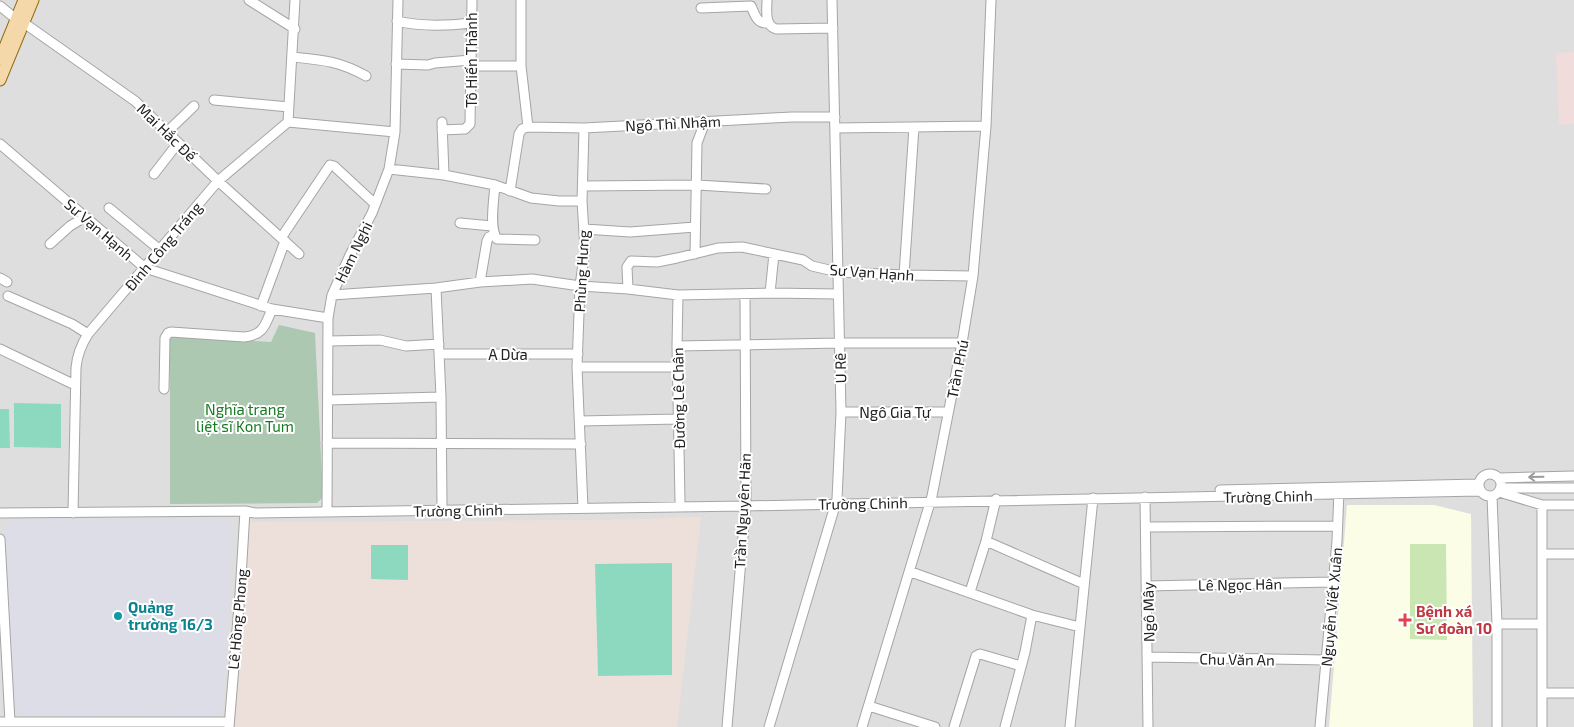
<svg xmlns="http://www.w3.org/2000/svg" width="1574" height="727" font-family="'Exo 2',sans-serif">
<rect width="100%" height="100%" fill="#f1eee9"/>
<path fill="#dfdede" d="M0 0H1574V727H0Z"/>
<path fill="#f0dcda" d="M1574 52V124L1559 125 1556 53Z"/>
<path fill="#fcfde6" d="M1347 505H1434L1471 514 1473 727H1329Z"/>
<path fill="#ede0da" d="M701 517 677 727H235L250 522 608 520Z"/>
<path fill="#cae6b3" d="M1410 544H1446L1447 640 1410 639Z"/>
<path fill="#acc8b1" d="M279 325 315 333 323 497 317 503 170 504V336L271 342Z"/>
<path fill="#8dd9bf" d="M14 403 61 404V448L14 447Z
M0 409H9L10 448H0Z
M371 545H408V580L371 579Z
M672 563V675L598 676 595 564Z"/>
<path fill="#dddde7" d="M19 518 224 519 232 528 223 709 216 717 96 716V721H67V716H23L13 704 4 527Z"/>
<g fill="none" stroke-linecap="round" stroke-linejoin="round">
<g stroke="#a5a5a5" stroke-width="11">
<path id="minor" d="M249 0 295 29
M521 0V66
M767 0C767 10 764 25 776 29L833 28
M0 6 16 19
M701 8 751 6C755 15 757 24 768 23
M397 21C422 27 446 26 471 23
M24 23 135 101 218 181 299 254
M293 57C323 60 339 61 366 76
M396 64 428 65 435 63 471 60
M471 66H521L528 127
M214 100 289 107
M288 122 395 132
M442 122 444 175
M836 128 986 126
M442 130 465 129 470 124 472 0
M167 132 194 106
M0 144 145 268 272 309 328 318
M389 169 444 175 495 185 531 198 559 201H582L585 249 580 286 577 367 583 508
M154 174 178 143
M495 185C494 199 489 228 497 239L535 240
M583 186 697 185 766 189
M510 191 519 134 522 129 528 127 584 128
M582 201 584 128 792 117H835
M109 208 160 250
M460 223 492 226
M584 229 630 232 695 227
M281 238 330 165 334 166 375 204
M50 244 70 226 85 217
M695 254 697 143 705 122
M904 275 914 127
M0 278 7 282
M480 282 487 241 489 237 494 235
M436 288 441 397 442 505
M628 289 627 267 631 261 657 262 677 258 718 248 742 247 803 260 812 266 838 272 904 275 973 276
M770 293 838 294
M332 295 436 288 480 282 532 279 580 286 628 289 678 295 770 293 774 254
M678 295 677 346 680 501
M8 296 72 324 88 334
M261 306 285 241
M328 341 380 340 406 346 439 344
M677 346 840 343H962
M0 349 75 385
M439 354H578
M577 367H678
M164 389 165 338 168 333 171 332 244 337C264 335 265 325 272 309
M328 400 441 397
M841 412H948
M580 421 679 419
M327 443 581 444
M1479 485a11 11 0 1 1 22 0a11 11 0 1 1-22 0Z
M1499 478 1574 476
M1501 488H1574
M1220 490 1479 484
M1499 492 1542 505H1574
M1492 496 1497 624V727
M1145 497 1148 727
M1542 505V727
M327 508 328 318 332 295 350 255 372 213 389 169 395 132 398 0
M0 513 245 511 255 513 745 506 1480 491
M73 513 76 368C77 355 81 345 88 334L218 181 288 122 295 0
M1146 527 1337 526
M0 539 10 722
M986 541 1084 584
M1542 554H1574
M911 572 1032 615 1080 627
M1147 586 1333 582
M970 592 986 541 996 499
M1497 624H1542
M1148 657 1326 660
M1542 693H1574
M869 706 935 727
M0 722H229
M229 727 240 594 245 511
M727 727 746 500 745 294
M769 727 837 499 841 412 832 0
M862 727 932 496 962 343 973 276 986 126 991 0
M954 727 976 656 980 654 1021 666
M1005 727 1025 652 1032 615
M1070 727 1093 498
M1320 727 1337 541 1339 491"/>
</g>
<g stroke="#936c0c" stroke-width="13">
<path id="major" d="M0 59 24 0
M0 80 33 0"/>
</g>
<use href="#minor" stroke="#fff" stroke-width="9"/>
<use href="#major" stroke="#f5d8a9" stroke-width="11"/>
</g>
<defs><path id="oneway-shaft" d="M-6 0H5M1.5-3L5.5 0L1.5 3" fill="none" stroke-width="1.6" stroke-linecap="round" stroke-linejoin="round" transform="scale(1.25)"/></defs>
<use stroke="#9b9b9b" href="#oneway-shaft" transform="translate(1536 477) rotate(179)"/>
<circle fill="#0f9aa8" stroke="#fff" stroke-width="2" cx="118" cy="616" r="5"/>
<path fill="#e0444e" stroke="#fff" stroke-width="2" d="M1402.5 612.5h5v5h5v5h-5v5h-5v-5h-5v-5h5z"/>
<g text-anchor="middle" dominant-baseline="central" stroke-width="4" stroke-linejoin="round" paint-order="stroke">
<g font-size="15" fill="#212121" stroke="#fff">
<text transform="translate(471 60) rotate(-90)">Tô Hiến Thành</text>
<text transform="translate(673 123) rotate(-3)">Ngô Thì Nhậm</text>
<text transform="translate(167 132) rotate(44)">Mai Hắc Đế</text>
<text transform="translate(99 229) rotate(41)">Sư Vạn Hạnh</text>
<text transform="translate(163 246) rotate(-50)">Đinh Công Tráng</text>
<text transform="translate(353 252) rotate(-64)">Hàm Nghi</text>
<text transform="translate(581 271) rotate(-87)">Phùng Hưng</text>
<text transform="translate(872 272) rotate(4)">Sư Vạn Hạnh</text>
<text x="508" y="354">A Dừa</text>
<text transform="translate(840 368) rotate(-91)">U Rê</text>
<text transform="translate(957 369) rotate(-79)">Trần Phú</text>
<text transform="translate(678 398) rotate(-91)">Đường Lê Chân</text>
<text x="895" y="412">Ngô Gia Tự</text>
<text transform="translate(1268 496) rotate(-1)">Trường Chinh</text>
<text transform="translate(863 503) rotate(-1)">Trường Chinh</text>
<text transform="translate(458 510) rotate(-1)">Trường Chinh</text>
<text transform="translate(742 511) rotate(-87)">Trần Nguyên Hãn</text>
<text transform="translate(1240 584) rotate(-1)">Lê Ngọc Hân</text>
<text transform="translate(1331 607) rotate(-85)">Nguyễn Viết Xuân</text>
<text transform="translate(1148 612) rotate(-91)">Ngô Mây</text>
<text transform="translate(237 619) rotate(-85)">Lê Hồng Phong</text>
<text transform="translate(1237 659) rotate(1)">Chu Văn An</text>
</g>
<g font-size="15" fill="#157a22" stroke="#fff">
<text x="245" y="409">Nghĩa trang<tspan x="245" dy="17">liệt sĩ Kon Tum</tspan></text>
</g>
<g font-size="15" font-weight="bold" fill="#0d838f" stroke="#fff" text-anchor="start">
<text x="128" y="607">Quảng<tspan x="128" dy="17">trường 16/3</tspan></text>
</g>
<g font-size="15" font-weight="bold" fill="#be3a42" stroke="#fff" text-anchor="start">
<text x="1416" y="611">Bệnh xá<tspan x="1416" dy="17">Sư đoàn 10</tspan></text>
</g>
</g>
</svg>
